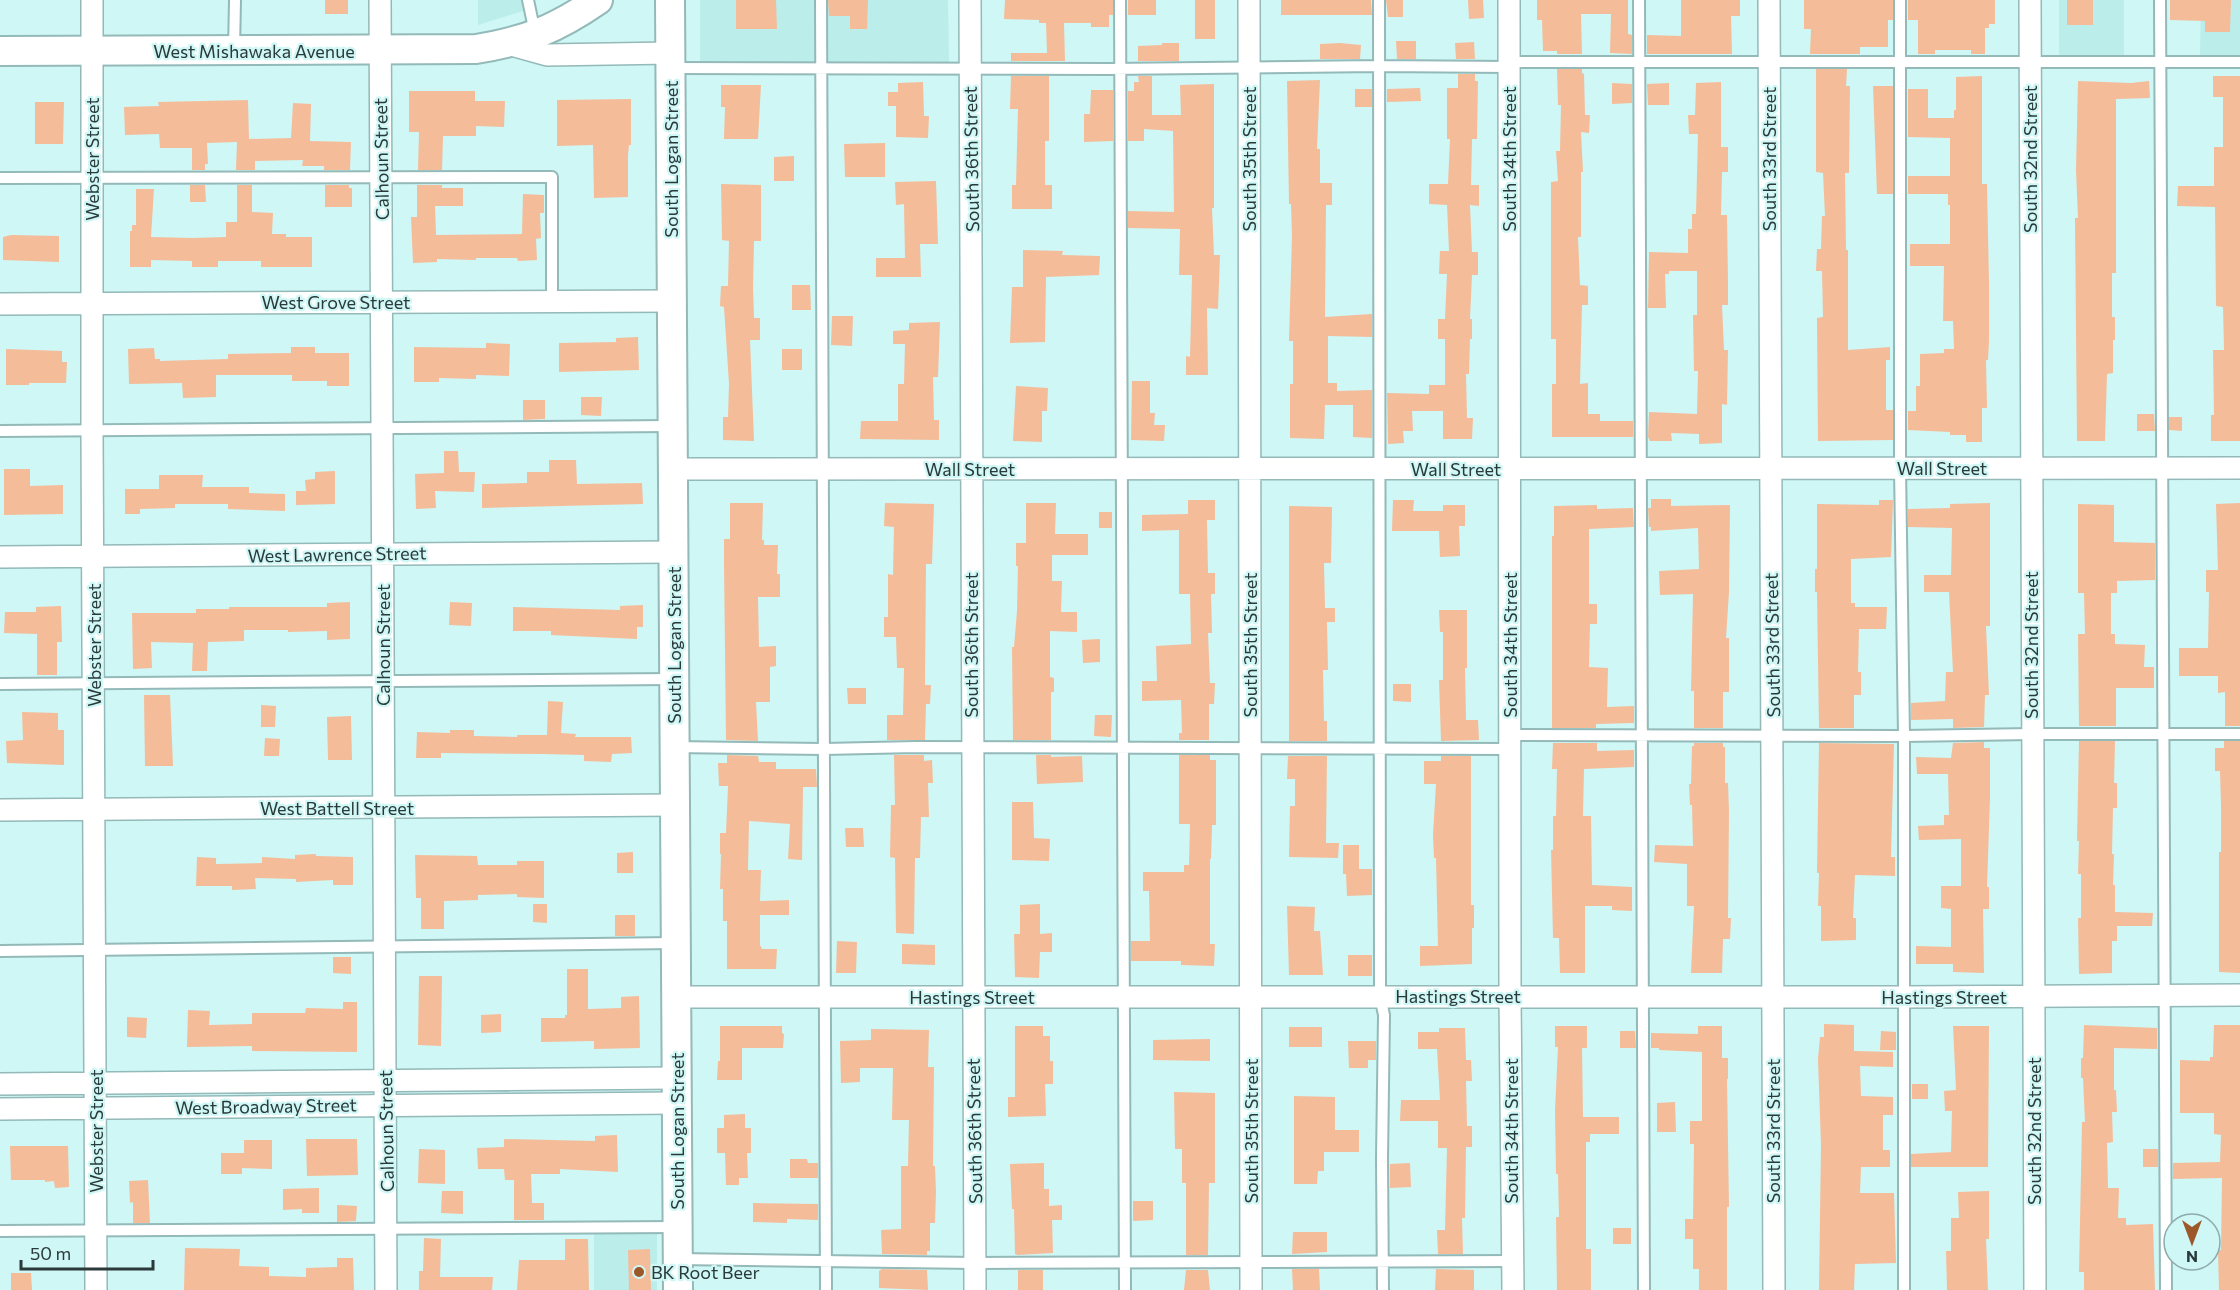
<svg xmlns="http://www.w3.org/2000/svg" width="2240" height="1290" font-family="Commissioner,sans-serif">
<rect width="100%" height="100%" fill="#cff7f5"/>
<path fill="#bbedeb" d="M478 0H522L523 11 478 25Z
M700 0H948L949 62 700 64Z
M2059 0H2124V60L2059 59Z
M2201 0H2240V59H2200Z
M594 1233H657V1290H594Z"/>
<path fill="#f5bc99" d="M325 0H348V14H325Z
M736 0H776L777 29H736Z
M828 0H868L867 29H850V16H829Z
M1005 0H1113V15H1109V27H1091V23H1064L1065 61H1011V53H1047L1046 23H1039V20L1004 19Z
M1128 0H1156V15H1128Z
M1195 0H1215V39H1195Z
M1281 0H1371L1372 15H1281Z
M1386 0H1403V17H1388Z
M1468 0H1483L1484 18 1469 19Z
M1537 0H1628V34L1632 35V54L1610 53 1611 14H1581L1582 54H1557V51H1543L1542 20H1537Z
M1681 0H1740V16H1731L1732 54H1647V35L1681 36Z
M1804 0H1893V20H1888V47H1860V54H1810L1811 29H1804Z
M1908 0H1995V24H1989V28H1985V54H1971V50H1935V54H1918V20H1908Z
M2067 0H2093V25H2067Z
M2170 0H2231L2230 32H2205V21L2170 20Z
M1396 41H1416V59H1397Z
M1474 42 1475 59H1456L1455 43Z
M1162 43H1179V61H1138V46L1162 45Z
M1340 43 1361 45 1360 59H1320V44Z
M1557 69H1582V74L1584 73 1585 115H1590L1589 133 1581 132 1583 172H1581V237H1578L1580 285 1588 286V305H1582L1580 384 1588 383V414H1600V421H1633V437H1552V384H1556V339H1551V182L1558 181 1556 151H1560L1561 105H1558Z
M1816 69H1847L1846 86H1850L1849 173H1845L1846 250H1848V350L1890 347V360H1886V410H1893V440L1818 441 1817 318 1823 317 1822 271H1816L1817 249H1821L1822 216H1825L1823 173 1816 172Z
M1458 74H1475V81H1478L1477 139H1472L1471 185H1479V206L1470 205 1472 252H1478V275H1472L1470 319H1472V339H1470L1469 374H1466L1467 418H1473L1472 439H1443V411H1412L1413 431H1403L1404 443 1388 444 1387 393 1429 394V385H1445V339H1438V319H1445L1447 274H1439L1440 251H1449L1447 205 1429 204V184H1448L1450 139H1447V88H1458Z
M1011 76H1049V141H1045V185H1052V209H1012V185H1016L1018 109H1010Z
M1138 76H1152V115H1181L1180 85 1214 84V208H1212L1214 255H1220L1218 309 1207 308 1208 375H1186V356L1190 357 1192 275H1179L1180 229 1128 228V211L1174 212 1173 131 1144 129V141H1128V91H1134V82H1139Z
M1982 76V184H1987L1989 283V341L1988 360H1986L1987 408H1982V442H1966V435H1950V432L1908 430V411H1916V386H1920V354L1944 353V349H1954L1953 321H1943L1944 266H1910V244H1950V205H1948V194H1908V176H1950V138L1908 137V89H1928V118H1954V110H1956V77Z
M2213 76H2240V441H2211V415H2214L2213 350H2224L2223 307 2216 306 2215 207 2177 206 2178 186H2214V147H2223V97H2213Z
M1320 80 1317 149H1320V183H1332V205H1326L1325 317 1372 314V337L1328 336V383H1337V391L1372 390V438L1353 437V405H1325L1324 439 1290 438V384H1293V341H1289L1292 236 1291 204H1289L1287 81Z
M2078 81 2131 83 2149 81 2150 98 2116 99V273H2112V317H2115V340H2113V373L2107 374 2105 441H2077L2075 218H2078L2076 170Z
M923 82 924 116H929L928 138 896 137V106H888V92H898V83Z
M1721 82V147H1728V172H1722L1721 215H1727L1728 281V305H1722L1724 350H1728L1727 405 1722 404V443L1699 444V434L1671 433 1672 441H1650L1648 437 1649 412 1697 414 1698 371H1694L1693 315H1697V271H1669V274H1665L1666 308H1648L1649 252 1688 253V229H1692V214H1696L1698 134H1689L1688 115H1695L1696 83Z
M1612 83 1632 84V103L1612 104Z
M1669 83V105H1648L1647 84Z
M721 85H761L758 139H724L725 107H721Z
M1873 86H1893V194H1877Z
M1420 88 1421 101 1387 102V89Z
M1355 89H1372V107H1355Z
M1091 90H1113V141L1084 142V114H1090Z
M409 91H475V101H505L504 127 476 126V136H443L442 170H418L419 132H409Z
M631 99V145H629L628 155V197L594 198 593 145 557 146V100Z
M248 100 249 139 291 138 293 103 311 104 310 141 351 142 350 170H324V166H302L303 160 255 161V170H236L237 142 207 143 208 164H205V170H192V148H160L159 134 125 135 124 107 159 106 158 102Z
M35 102H64L63 144H35Z
M885 143V177H845L844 144Z
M794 156V181H774V157Z
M936 181 938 244H920L921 277H876V258H905L904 204 896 205 895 182Z
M721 184 761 185V241H754L753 287 754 318H760V340H750L754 441 723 440V417H728L729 384 724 307 720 306 721 286H728L729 241 722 240Z
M190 185H205L206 202H190Z
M237 185H252V212L273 213 272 234H286V237H312V267H261V261H218V267H192V261L151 260V267H130V231H132V225H136V189H154L151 237 192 238 226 237V222H237Z
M325 185H349V188H352V207H325Z
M417 185H442V188H463V206H435L436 235 522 234 523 194 544 195V213H540L541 238 536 239 537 260 518 261 517 258H476V260L437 259V262L413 263 411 217H417Z
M11 235 59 236V262L3 260V237Z
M1023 250 1063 251 1062 255 1100 256 1099 275 1046 277 1045 342 1010 343 1012 287H1023Z
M792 285H810L811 310H792Z
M832 316H853L852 346 831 345Z
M940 322 938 377H933L934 420H939V440L860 439 861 421H898V384H904L905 344H893V331L909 330V323Z
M638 337 639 370 559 372V343L616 342V338Z
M486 343 510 344 509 376 476 375V379L439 378V382H414V347L486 348Z
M291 347H315V353H349V386H327V381H292V375H216V397L183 398 182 383 129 384 128 349 154 348 155 359H160V361L228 359V354L291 353Z
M6 349 62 351V362H67L66 383H29V385H6Z
M782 349H802V370H782Z
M1132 381H1150V413H1155L1154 425H1165L1164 441 1131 440Z
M1016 386 1048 388 1047 411H1042V442L1013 441Z
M581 397H602L601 416 581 415Z
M523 400H545V419L523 420Z
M2137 414H2154L2155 431H2137Z
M2169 417H2182V431L2169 430Z
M444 451H458L459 472H475L474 492 435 491 436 508 416 509 415 474 444 473Z
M549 460H576L577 484 642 483 643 504 482 508V484L527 483V472H549Z
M4 469H30V486L63 485V514L4 515Z
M335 471V504L296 505V491H306L305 480 315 479V472Z
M159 475H203L202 487H249V493L285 494V511L228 509V504H175V508L140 509V514H125V489H159Z
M1651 499H1671V506L1730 505 1729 592 1726 638H1729V692H1723V728H1694V691H1691L1693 594 1660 595 1659 571 1699 569 1698 528 1651 531V527H1649L1648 508H1651Z
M1188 500H1215V520H1207L1208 573H1215V594H1211L1212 633H1208L1210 683H1215L1214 704H1209V740H1179V733H1182L1181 700 1142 701V681H1157L1156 646 1191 644 1190 594H1179V530L1142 531V515L1188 514Z
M1393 500H1414L1413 511H1443V505H1465V526H1459L1460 556 1440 557 1439 531H1392Z
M1879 500H1893L1891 557 1851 559V603H1855V607H1887L1886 629H1859L1858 672H1861V695H1854V728H1819L1817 592H1815V569H1817V504L1879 505Z
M730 503H763L762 540H764V545H778L777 574H780V597H758L759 647 776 646V666L770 667V702H756L758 741 726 740 724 562V539H730Z
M885 503 934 504 932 564H926L925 685H931L930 704H926L925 740H887V715H903L904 668H897L896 637H884V617H888V574L893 575 894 527 884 526Z
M1026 503H1056L1055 534H1088V555H1052V581H1062L1061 612H1077V632L1050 631V677L1054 678V692H1051V740H1013L1012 647H1014L1017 611 1018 566H1016V543H1026Z
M1990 503V626H1986L1989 695H1985L1984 727 1953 728V719L1911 720V703L1945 701 1946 672H1953L1949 592H1924V575H1951L1952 528 1908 527V509L1950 508V504Z
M2240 503V726H2225V692L2218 693V676H2179V648H2208L2209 592H2206V570H2218L2216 504Z
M2078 504 2114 505V542L2155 543V580L2117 581V593H2111V634H2115V644L2145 645 2144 667H2154V688H2116V726H2079L2078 634H2085L2084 593H2078Z
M1597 505V509L1633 508 1634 527 1589 529V604H1597V624H1590L1589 667 1608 668 1607 707 1634 706V723L1596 724V728H1552V536H1554V506Z
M1289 506 1332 507 1331 563H1324L1325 608H1335V622H1327L1328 670H1323L1324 721H1327V741H1289Z
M1099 512H1112V528H1099Z
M350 602V639L327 640V631L288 632V630H244V641L208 642 207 671H192L193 643 151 642 152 668 133 669 132 613H196V609H229V607H327V603Z
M450 602 472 603 471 626 449 625Z
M643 605V627H637V639L551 635V631H513V607L620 610V606Z
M61 606 62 642H57V675H37V634L4 633 5 612H36V607Z
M1439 610H1467V668H1465L1466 720H1478L1479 740 1441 741 1439 680H1443V632H1440Z
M1100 639V662L1083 663 1082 640Z
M1393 684H1411V702L1393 701Z
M847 688H866V704H848Z
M144 695H170L173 766H145Z
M548 701 563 702 561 733 576 734 575 737H631L632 753 612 754 611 762 584 761V755L544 754 441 753V758H416L417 732 450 733V730H474V736L517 737V735H547Z
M261 705 276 706 275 727H261Z
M22 712 58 713V730H64V765L7 763 6 741 23 740Z
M1095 715H1112L1111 737 1094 736Z
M351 716 352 760H328L327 717Z
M265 738 280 739 279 756H264Z
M2079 741H2115L2114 783H2117V808H2113L2112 854H2114L2113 885H2115V912L2153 913 2152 926H2117V941H2112V973L2079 974 2078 918H2081V874H2078L2079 841H2077Z
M2224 741H2240V973L2219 972V852H2221V805L2220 771H2215V748H2224Z
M1984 742V748H1990V798L1987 887H1989V909H1983L1984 973 1953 972V964H1916V946L1951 947V909L1941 908V886H1961V839L1919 840 1918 826 1944 825V815H1949L1948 774H1917L1916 757 1951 758 1953 743Z
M1553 743H1597V751L1634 750V767L1584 769 1583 816H1591L1592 885 1632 887V911L1612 910V906H1585V973H1560L1559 938H1553L1551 850H1553V816H1556L1557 769H1552Z
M1694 743H1723V747H1725V783H1728L1729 812 1728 918H1731L1730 939H1723L1722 973H1691L1694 906H1687V864L1654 862 1655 845 1693 846 1692 805H1690L1689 784H1691L1692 746H1694Z
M1819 743 1894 744 1891 857H1895V876L1855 875 1853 918H1856V940L1821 941V906H1818L1819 873H1817Z
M727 755 758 756 759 762H776V769H816L817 787H803L802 860 788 859 790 824 749 821 748 870H761L760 901 789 900V915H760V945L762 949H777L776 969H727V921H723V889H720L721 854H720V833H726L728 786H719L718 763H727Z
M894 755H924V761L932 760 933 783H928L929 817H921L920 858H915L914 934 896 933 895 858 890 857 891 805H895Z
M1036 755H1051V757L1082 756 1083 782 1037 784Z
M1179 755H1210V760H1216V825H1212L1211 859H1210V944H1215L1214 966 1181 965V961H1131V941H1150L1149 891H1143V872H1184V865H1189L1190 824H1179Z
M1288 756H1327L1326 843H1339L1338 858 1289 857 1290 806H1295V779H1287Z
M1441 756H1471V905H1474V928H1472V964L1420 966V946H1438L1436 858H1434L1433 835 1436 784H1424V761H1441Z
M1012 802H1033L1034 838 1050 839 1049 861 1012 860Z
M845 828H863L864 847H846Z
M1343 845H1359V869H1372V895L1347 896 1346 874H1343Z
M633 852V873H617V853Z
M316 854V856L353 857V885H333V880L296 882V879L255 878 256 889 232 890V886H196L197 857 216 858V864L262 863V857L295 859V855Z
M415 855 477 856 478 865H517V861H544V898L517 897V894L478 895V900L444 901V929H421V898H416Z
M533 904H547V923L533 922Z
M1040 904V934L1052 933V952H1040L1039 978 1015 977 1014 934H1020V905Z
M1287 906 1315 907 1314 931H1320L1323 975H1289Z
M615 915H635V936H615Z
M837 941 857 942 856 973H836Z
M902 944 935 945V965L902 964Z
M1348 955H1372V976H1348Z
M333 957H351V974L333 973Z
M567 969H588V1009L621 1008V997L639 996 640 1048 594 1049V1041L541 1042V1018H565V1015H567Z
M419 976H442L441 1046 418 1045Z
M343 1002H357V1052L252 1051V1046L187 1047 188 1010 210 1011 209 1025 252 1024V1013H305L306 1008 343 1009Z
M501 1014V1032L481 1033V1015Z
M127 1017 147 1018 146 1038 127 1037Z
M1824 1024 1854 1025V1051L1893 1052V1067L1860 1066 1861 1096 1893 1097V1115H1883V1150H1890V1167H1861L1860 1193H1894L1896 1263 1855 1264 1854 1290H1819L1821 1145 1818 1059 1820 1037H1824Z
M2084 1025 2157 1028V1049L2114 1048V1090H2116L2117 1112H2112L2113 1142 2107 1143 2108 1188H2119L2118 1218H2126V1225L2153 1224 2155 1290H2084V1272H2079L2082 1122H2085L2083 1078H2081V1058H2083Z
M2214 1025H2240V1290H2219L2218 1250H2221L2222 1178 2173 1179V1163L2220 1162 2221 1135 2214 1134V1113H2180V1060L2210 1061V1057H2213Z
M720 1026H782V1033L784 1034 783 1048H742V1080H717L718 1061H720Z
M1015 1026H1043V1036H1050V1061H1053V1084H1045L1046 1116 1008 1117V1097H1015Z
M1555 1026H1587V1048H1582L1583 1117H1619V1134H1590V1142H1586V1249H1591V1290H1557L1556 1217H1559L1558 1174H1556L1555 1110 1558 1047H1555Z
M1698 1026H1722V1058H1728V1079H1727L1729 1207H1727V1290H1699V1269H1693V1239H1685V1219H1693L1694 1144H1690V1121H1702V1052L1659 1050V1048H1651V1033L1698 1034Z
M1953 1026H1989L1988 1167H1911V1154L1951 1152 1952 1111H1945L1944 1091 1956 1090Z
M1289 1027H1322V1047H1289Z
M1439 1028H1465L1466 1060H1471L1472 1081H1466L1467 1126H1472V1147H1466L1465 1218H1462L1463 1254H1438L1437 1230H1445L1447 1148H1438V1121H1400L1401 1100H1440L1437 1049H1418V1032H1439Z
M871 1029 929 1030 928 1067H934L933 1166H935L936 1192 935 1223H930V1251H927V1255L882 1254 881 1230 901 1229V1166H908L909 1120H892L893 1068H860V1082L841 1083 840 1041 871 1040Z
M1620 1031H1635L1636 1048H1620Z
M1881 1031 1896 1032V1050H1880Z
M1210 1039V1061L1153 1060V1040Z
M1348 1041H1376V1060H1368V1068H1349Z
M1912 1084H1928V1099H1912Z
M1174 1092 1215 1093V1183H1209L1208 1255H1186V1183H1182V1149H1175Z
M1294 1096 1335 1097V1130H1359V1152H1324V1171H1318L1317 1184H1294Z
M1675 1102 1676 1132H1657V1103Z
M745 1114V1128H751V1153H747L748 1178H739V1185H726L725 1153H717V1128H724V1115Z
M617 1135 618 1172 560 1169V1174H531L532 1203H544V1220H514V1180H505L504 1169H478L477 1148 504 1147V1139L595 1141V1136Z
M306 1139H357L358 1175 307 1176Z
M244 1140H272V1169L242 1168V1174H221V1153H244Z
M10 1146H68L69 1187 55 1188 54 1181 45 1182V1180H11Z
M419 1149 445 1150V1184L418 1183Z
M2143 1149H2158V1167H2143Z
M790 1159H807L808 1163H818V1178H790Z
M1044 1163V1189H1049V1206L1062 1205V1220H1052L1053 1253 1018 1255 1015 1254 1014 1209H1012L1010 1164Z
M1410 1163 1411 1187 1390 1188V1164Z
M148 1180 150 1223H133V1202L130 1203 129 1181Z
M319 1188V1213H302V1209L283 1210V1189Z
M442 1191H463V1214L441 1213Z
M1989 1191V1239H1986L1988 1290H1947L1946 1251H1951V1218H1959L1958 1192Z
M1133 1201H1153V1220L1133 1221Z
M753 1203 818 1204V1220L787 1219V1223L753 1222Z
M337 1205 357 1206 356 1221 337 1222Z
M1613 1228H1631V1244H1613Z
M1293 1232H1327V1252L1292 1254Z
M424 1238 441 1239 440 1277H493L492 1290H419V1271H423Z
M565 1239H588L589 1290H517L519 1260H565Z
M185 1248 240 1249 239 1266 269 1267V1276L306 1277V1268L337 1267V1258H353L354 1290H184Z
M650 1249 651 1290H629L628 1250Z
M882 1269 927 1270 928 1290 879 1288V1271Z
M1292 1269H1319L1320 1290H1293Z
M1436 1269 1474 1270V1290H1435Z
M1018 1270H1043V1290H1018Z
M1186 1270H1208L1210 1290H1184Z
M11 1273H31L32 1290H11Z"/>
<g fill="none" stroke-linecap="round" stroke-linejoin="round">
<g stroke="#93b9b8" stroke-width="14">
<path id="lane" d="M528 0 535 33
M821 0 826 1290
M1120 0 1125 1290
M1379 0 1380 996 1384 1015 1382 1159 1383 1290
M1639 0 1644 1290
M1900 0V468L1904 736V1290
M2160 0 2166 1290
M234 50 235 0
M1509 62H2240
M672 68 1109 69 1378 66 1509 67
M0 178 552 177V300
M0 431 672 426
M0 684 673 679
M1510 735 1904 736 2032 734H2240
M674 747 824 749 916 747 1511 749
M0 951 675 943
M0 1231 677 1227
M678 1259 975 1263 1512 1261"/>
</g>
<g stroke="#93b9b8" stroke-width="24">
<path id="street" d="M92 0V430L96 1290
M380 0 386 1290
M970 0 975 1290
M1249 0 1251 1290
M1509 0 1510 997 1513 1290
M1769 0 1774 1290
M2030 0 2035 1290
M508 44 547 55 671 53
M0 304 672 301
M672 469 2240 468
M0 557 673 552
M0 810 674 805
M676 997H1903L2240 995
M0 1084 676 1078
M0 1109 676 1103"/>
</g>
<g stroke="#93b9b8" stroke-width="32">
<path id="secondary" d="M670 0 678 1290
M0 51 476 49C526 41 556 29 598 0"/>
</g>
<use href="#lane" stroke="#fff" stroke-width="10"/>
<use href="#street" stroke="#fff" stroke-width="21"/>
<use href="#secondary" stroke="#fff" stroke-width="28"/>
</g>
<circle fill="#9c5829" stroke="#cff7f5" stroke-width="2" cx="639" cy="1272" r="6"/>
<g text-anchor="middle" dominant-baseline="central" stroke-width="4.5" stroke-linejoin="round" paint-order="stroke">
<g font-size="18" fill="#2a3939" stroke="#cff7f5">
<text x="254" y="51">West Mishawaka Avenue</text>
<text transform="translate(92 159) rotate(-90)">Webster Street</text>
<text transform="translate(381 159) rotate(-91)">Calhoun Street</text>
<text transform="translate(671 159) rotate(-90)">South Logan Street</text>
<text transform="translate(971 159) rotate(-91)">South 36th Street</text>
<text transform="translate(1249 159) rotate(-90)">South 35th Street</text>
<text transform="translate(1509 159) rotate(-90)">South 34th Street</text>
<text transform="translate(1769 159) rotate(-90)">South 33rd Street</text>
<text transform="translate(2030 159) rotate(-90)">South 32nd Street</text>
<text x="336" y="302">West Grove Street</text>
<text x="1942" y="468">Wall Street</text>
<text x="970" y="469">Wall Street</text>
<text x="1456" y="469">Wall Street</text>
<text transform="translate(337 554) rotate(-1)">West Lawrence Street</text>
<text transform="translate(94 645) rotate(-90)">Webster Street</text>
<text transform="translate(383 645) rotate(-90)">Calhoun Street</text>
<text transform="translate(674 645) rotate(-90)">South Logan Street</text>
<text transform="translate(971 645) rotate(-90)">South 36th Street</text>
<text transform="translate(1250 645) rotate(-90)">South 35th Street</text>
<text transform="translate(1510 645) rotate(-90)">South 34th Street</text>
<text transform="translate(1772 645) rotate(-91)">South 33rd Street</text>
<text transform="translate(2031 645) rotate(-90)">South 32nd Street</text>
<text x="337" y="808">West Battell Street</text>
<text x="1458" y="996">Hastings Street</text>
<text x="972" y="997">Hastings Street</text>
<text x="1944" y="997">Hastings Street</text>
<text transform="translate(266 1106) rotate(-1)">West Broadway Street</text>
<text transform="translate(96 1131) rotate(-90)">Webster Street</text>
<text transform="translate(386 1131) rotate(-91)">Calhoun Street</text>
<text transform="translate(677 1131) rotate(-90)">South Logan Street</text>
<text transform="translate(974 1131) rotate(-91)">South 36th Street</text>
<text transform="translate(1251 1131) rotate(-90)">South 35th Street</text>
<text transform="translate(1511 1131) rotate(-90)">South 34th Street</text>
<text transform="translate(1773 1131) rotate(-90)">South 33rd Street</text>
<text transform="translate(2034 1131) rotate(-90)">South 32nd Street</text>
</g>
<g font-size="18" fill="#2a3939" stroke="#cff7f5" text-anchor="start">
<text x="651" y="1272">BK Root Beer</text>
</g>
</g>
<g transform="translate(2192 1242) rotate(180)"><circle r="28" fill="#cff7f5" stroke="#8dabaa" stroke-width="1.5"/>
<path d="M0-4.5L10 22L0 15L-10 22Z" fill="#9c5829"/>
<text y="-9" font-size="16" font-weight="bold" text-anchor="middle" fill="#2a3939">N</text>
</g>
<path d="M21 1260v9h132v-9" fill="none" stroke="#2a3939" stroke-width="3"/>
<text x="30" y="1260" font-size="18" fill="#2a3939" stroke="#cff7f5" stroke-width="4.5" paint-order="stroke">50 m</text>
</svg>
